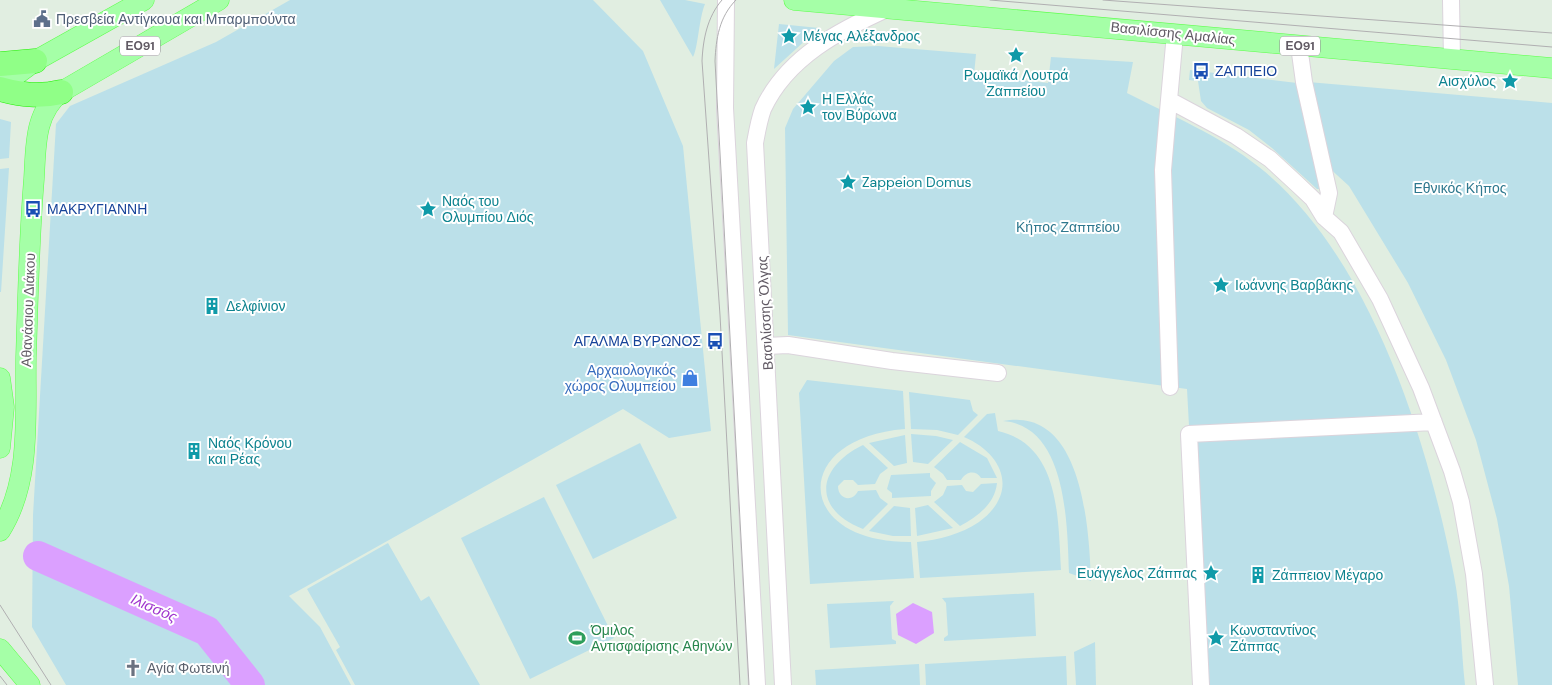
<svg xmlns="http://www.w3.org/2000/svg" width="1552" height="685" font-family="'DM Sans',sans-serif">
<rect width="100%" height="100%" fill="#e1eee1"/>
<path fill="#bbe0e9" d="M290 0H593L643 51 683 146 711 431 669 438 623 409 289 596 320 627 351 685H66L32 627 33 515 56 124 70 106 216 42Z
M660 0H685L705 4C699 18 698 48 693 57Z
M779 24 819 28 774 69Z
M878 46 976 54 974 75 1048 83 1051 57 1133 62 1127 93C1172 116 1219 135 1259 167 1370 255 1428 441 1454 576 1461 611 1461 649 1465 685H1203L1187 389 788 335 785 128 793 109 834 61 853 47Z
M1190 70 1297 83 1321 189H1317L1272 148 1249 130 1207 108 1201 101 1198 81 1189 80Z
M1308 82 1552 103V685H1518L1509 586 1497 519 1476 440 1446 360 1408 283 1349 186 1326 165Z
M0 119 11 122 9 158 0 159Z
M9 168 1 292H0V169Z
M807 380 903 391 905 429C790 438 793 543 911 542L914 578 810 584 799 393Z
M909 392 970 400 973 411 978 415 958 435 937 430 911 429Z
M995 413 998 431C1060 445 1058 518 1061 570L920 578 917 542C939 540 961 534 979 522 1019 493 1004 454 964 437L987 414Z
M1003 421C1083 406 1089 528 1091 581L1069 573C1067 527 1068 426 1003 421Z
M911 434 936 436 953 440 928 464 913 462Z
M905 435 907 463 894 466 869 443Z
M960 442 987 458 997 478H981C976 470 966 471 961 480H947L943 474 934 467Z
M640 443 677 518 593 559 556 485Z
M863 445 888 468 880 474 875 484 858 485 853 480H844L838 486C838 499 852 503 858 491L876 490 880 498 888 504 863 529C812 509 816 468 863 445Z
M930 473V477L936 483 931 491V496L892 498V493L887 489 891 475Z
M997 483C995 504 977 517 960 526L934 502 943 495 947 486 962 485 966 491 973 492 981 484Z
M544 497 614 638 530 679 461 538Z
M928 505 953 528 917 536 915 508Z
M894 506 910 508 911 536H893L869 531Z
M388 543 421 601 429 596 480 685H355L336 650 340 647 307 589Z
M1034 593 1036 636 944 641V638L948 635 946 603 942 598Z
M894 601 890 606 892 639 896 641V644L830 648 827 604Z
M1095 642 1096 685H1076L1074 652Z
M1066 656 1067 685H926L925 664Z
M919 664 920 685H816L815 670Z"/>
<path fill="#dba0ff" d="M913 603 932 612 934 633 916 644 898 635 896 614Z"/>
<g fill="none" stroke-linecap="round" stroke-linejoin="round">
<path stroke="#dba0ff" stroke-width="30" d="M38 556 207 631 250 685"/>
<g stroke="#dbd4dc" stroke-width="18">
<path id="minor" d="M726 0 725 108 757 685
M1451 0 1452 60
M1175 34 1169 100 1236 136 1270 159 1296 183 1313 199 1324 217 1341 232 1380 299 1421 388 1452 471 1461 502 1474 574 1485 685
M1299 46 1304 82 1329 193 1324 217
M1169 100 1163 170 1170 387
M766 346 788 345 892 361 998 373
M783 685 755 143C757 132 759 120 763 109 787 57 840 30 889 8
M1201 685 1189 434 1434 422"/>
</g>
<g stroke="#5bff49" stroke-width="21">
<path id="major" d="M794 0 1552 68
M0 87 35 61 144 0
M0 378 4 407 0 448
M0 531C32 481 25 414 26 357 28 298 29 238 34 179 36 147 34 113 61 92L219 0
M0 649 30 685"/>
</g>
<g stroke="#1fef00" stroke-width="25">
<path id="highway" d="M0 64 35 61
M0 89C22 95 39 97 61 92"/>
</g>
<use href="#minor" stroke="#fff" stroke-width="16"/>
<use href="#major" stroke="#a5ffa7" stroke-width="20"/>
<use href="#highway" stroke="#90ff87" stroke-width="24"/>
<path stroke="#b0afb1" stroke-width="1" d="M722 0C707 17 703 40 702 61L720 315 740 685
M736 0C719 17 716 39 715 61L749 685
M990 0 1552 47
M1103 0 1552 33
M0 605 51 685
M0 676 7 685"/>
</g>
<defs>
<g id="civic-bare" transform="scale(1.35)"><path d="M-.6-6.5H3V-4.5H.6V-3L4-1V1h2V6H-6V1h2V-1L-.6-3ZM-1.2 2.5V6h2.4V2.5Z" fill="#5c6f8a" stroke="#fff" stroke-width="2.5" paint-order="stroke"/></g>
<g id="sight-bare" transform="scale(1.35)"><path d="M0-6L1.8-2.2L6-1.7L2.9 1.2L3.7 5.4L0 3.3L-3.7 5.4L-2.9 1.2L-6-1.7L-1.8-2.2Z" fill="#0f9aa8" stroke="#fff" stroke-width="2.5" paint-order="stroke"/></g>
<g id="bus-bare" transform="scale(1.35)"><path d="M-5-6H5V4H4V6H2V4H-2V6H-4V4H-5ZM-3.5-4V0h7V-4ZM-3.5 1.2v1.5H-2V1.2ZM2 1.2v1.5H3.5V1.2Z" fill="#1a4fb4" stroke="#fff" stroke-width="2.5" paint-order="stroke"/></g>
<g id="building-bare" transform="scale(1.35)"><path d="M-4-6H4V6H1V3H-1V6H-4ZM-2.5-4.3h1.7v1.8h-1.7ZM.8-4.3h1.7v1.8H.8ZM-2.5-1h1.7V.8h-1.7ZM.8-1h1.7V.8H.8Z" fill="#0f9aa8" stroke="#fff" stroke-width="2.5" paint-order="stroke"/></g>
<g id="shop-bare" transform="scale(1.35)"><path d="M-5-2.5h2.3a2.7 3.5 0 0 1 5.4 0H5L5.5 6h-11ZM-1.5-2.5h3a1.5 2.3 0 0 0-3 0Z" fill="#3f7fe0" stroke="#fff" stroke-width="2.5" paint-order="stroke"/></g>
<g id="stadium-bare" transform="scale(1.35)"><path d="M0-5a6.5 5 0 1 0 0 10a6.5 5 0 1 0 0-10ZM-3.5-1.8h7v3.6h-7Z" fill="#2e9e5b" stroke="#fff" stroke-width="2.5" paint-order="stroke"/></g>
<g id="church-bare" transform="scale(1.35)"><path d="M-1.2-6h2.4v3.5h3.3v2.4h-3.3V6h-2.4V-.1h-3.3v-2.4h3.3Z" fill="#6b7280" stroke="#fff" stroke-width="2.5" paint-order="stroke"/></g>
</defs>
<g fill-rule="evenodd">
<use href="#civic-bare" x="42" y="19"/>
<use href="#sight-bare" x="789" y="36"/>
<use href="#sight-bare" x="1016" y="55"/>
<use href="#bus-bare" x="1201" y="71"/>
<use href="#sight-bare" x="1510" y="81"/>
<use href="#sight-bare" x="808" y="107"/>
<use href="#sight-bare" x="848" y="182"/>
<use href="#bus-bare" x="33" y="209"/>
<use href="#sight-bare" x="428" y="209"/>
<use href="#sight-bare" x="1221" y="285"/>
<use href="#building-bare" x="212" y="306"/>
<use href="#bus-bare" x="715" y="341"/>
<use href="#shop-bare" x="690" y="378"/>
<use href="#building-bare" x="194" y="451"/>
<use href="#sight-bare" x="1211" y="573"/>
<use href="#building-bare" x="1258" y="575"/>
<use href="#stadium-bare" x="577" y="638"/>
<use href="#sight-bare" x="1216" y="638"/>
<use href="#church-bare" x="133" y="668"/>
</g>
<g text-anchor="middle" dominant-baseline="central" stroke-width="4" stroke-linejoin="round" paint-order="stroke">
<g fill="#fff" stroke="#908c92" stroke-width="1">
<rect x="120" y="36.5" width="40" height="19" rx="4"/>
<rect x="1280" y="36.5" width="40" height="19" rx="4"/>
</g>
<g font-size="12" font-weight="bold" fill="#615a64">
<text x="140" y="46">ΕΟ91</text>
<text x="1300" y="46">ΕΟ91</text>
</g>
<g font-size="14" fill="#4e5e75" stroke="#fff" text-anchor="start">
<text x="56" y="19">Πρεσβεία Αντίγκουα και Μπαρμπούντα</text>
</g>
<g font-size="14" fill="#615a64" stroke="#fff">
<text transform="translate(1173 33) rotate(6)">Βασιλίσσης Αμαλίας</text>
<text transform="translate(28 310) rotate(-88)">Αθανάσιου Διάκου</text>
<text transform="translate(765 313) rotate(-93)">Βασιλίσσης Όλγας</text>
</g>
<g font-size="14" fill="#0d838f" stroke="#fff" text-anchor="start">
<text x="803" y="36">Μέγας Αλέξανδρος</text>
<text x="1016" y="75" text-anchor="middle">Ρωμαϊκά Λουτρά<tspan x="1016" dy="16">Ζαππείου</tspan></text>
<text x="1496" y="81" text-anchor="end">Αισχύλος</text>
<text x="822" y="99">Η Ελλάς<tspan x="822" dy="16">τον Βύρωνα</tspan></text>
<text x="862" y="182">Zappeion Domus</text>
<text x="442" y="201">Ναός του<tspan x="442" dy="16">Ολυμπίου Διός</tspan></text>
<text x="1235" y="285">Ιωάννης Βαρβάκης</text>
<text x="226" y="306">Δελφίνιον</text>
<text x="208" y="443">Ναός Κρόνου<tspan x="208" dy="16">και Ρέας</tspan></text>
<text x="1197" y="573" text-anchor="end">Ευάγγελος Ζάππας</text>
<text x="1272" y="575">Ζάππειον Μέγαρο</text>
<text x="1230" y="630">Κωνσταντίνος<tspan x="1230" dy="16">Ζάππας</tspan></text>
</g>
<g font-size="14" fill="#164399" stroke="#fff" text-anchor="start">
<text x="1215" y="71">ΖΑΠΠΕΙΟ</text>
<text x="47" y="209">ΜΑΚΡΥΓΙΑΝΝΗ</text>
<text x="701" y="341" text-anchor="end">ΑΓΑΛΜΑ ΒΥΡΩΝΟΣ</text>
</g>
<g font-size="14" fill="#2e788e" stroke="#fff">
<text x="1460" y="188">Εθνικός Κήπος</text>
<text x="1068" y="227">Κήπος Ζαππείου</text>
</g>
<g font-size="14" fill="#366cbe" stroke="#fff" text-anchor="end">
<text x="676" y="370">Αρχαιολογικός<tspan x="676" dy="16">χώρος Ολυμπείου</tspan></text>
</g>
<g font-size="14" fill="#27864d" stroke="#fff" text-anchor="start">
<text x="591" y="630">Όμιλος<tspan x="591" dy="16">Αντισφαίρισης Αθηνών</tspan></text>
</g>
<g font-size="14" fill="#5b616d" stroke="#fff" text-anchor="start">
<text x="147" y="668">Αγία Φωτεινή</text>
</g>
<g font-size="15" font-style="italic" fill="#a037ce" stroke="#fff">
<text transform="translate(154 608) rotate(24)">Ιλισσός</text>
</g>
</g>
</svg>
